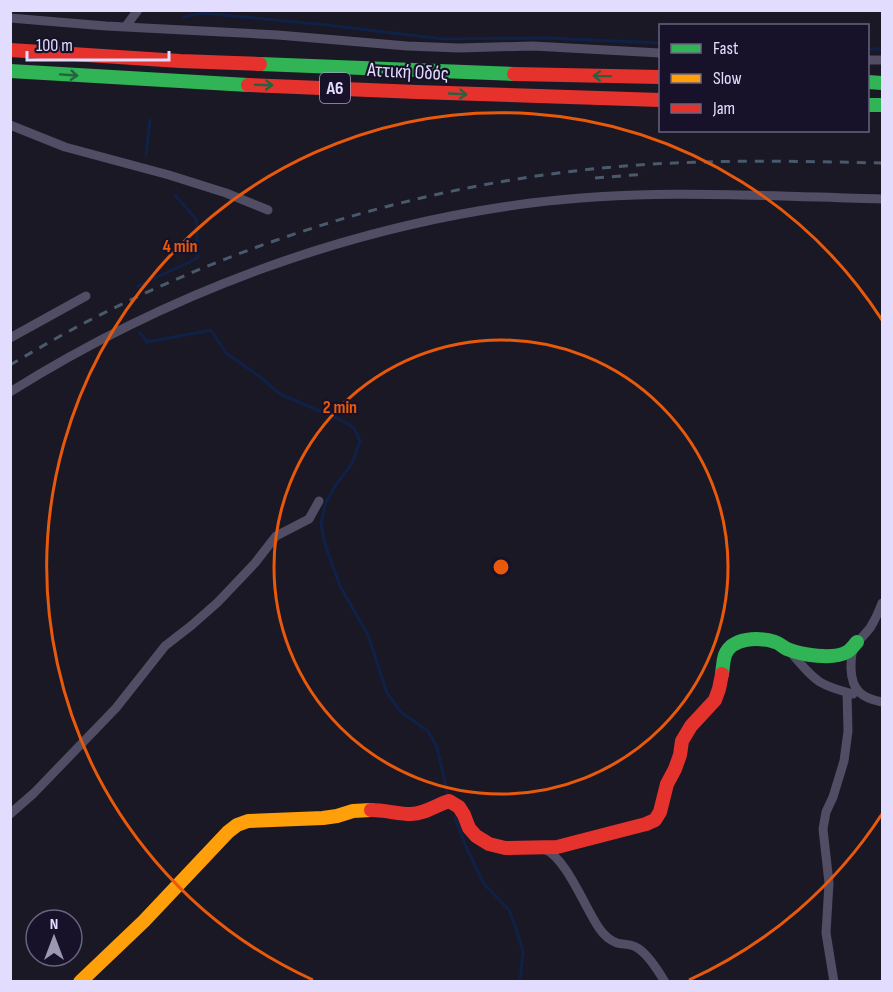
<svg xmlns="http://www.w3.org/2000/svg" width="893" height="992" font-family="'Sofia Sans Condensed',sans-serif">
<rect width="100%" height="100%" fill="#1a1824"/>
<g fill="none" stroke-linecap="round" stroke-linejoin="round">
<path stroke="#102147" stroke-width="3" d="M184 17 202 13 318 24 443 39 547 38 660 43
M868 49H882
M146 155 150 120
M138 286 198 258 196 219 175 195
M140 333 147 342 211 330 226 353 259 376 280 394 343 421 354 428 360 441 352 464 337 483 326 502 321 523 324 541 340 586 368 635 387 693 401 712 428 731 437 747 448 796
M455 818 467 849 484 884 509 910 516 928 523 952 520 982"/>
<path stroke="#504d64" stroke-width="9" d="M10 18 106 26 278 35 407 46 459 48 533 46 660 53
M126 26 138 10
M868 60H882
M10 125 65 147 169 175 226 193 268 210
M10 338 86 296
M10 392C168 293 346 227 531 203 647 188 765 196 882 199
M882 603C879 611 875 620 870 628 864 636 857 641 853 650 851 656 851 663 851 669 852 691 862 698 882 702
M789 650C798 661 808 674 820 682 830 688 842 691 853 694
M10 814 34 793 116 708 165 646 192 625 218 602 255 563 276 536 309 519 319 501
M544 849C566 857 585 908 599 928 603 934 609 940 617 943 624 945 632 943 639 949 648 955 659 972 665 982
M834 982 826 933 829 883 823 829 826 812 833 797 844 761 848 731 847 693"/>
<path stroke="#30b455" stroke-width="14" d="M260 64 514 74
M10 71 248 85
M868 82 882 83
M868 105H882
M722 674C723 668 723 661 725 655 732 637 759 637 775 642 779 643 783 647 787 649 802 655 833 660 847 652 851 650 854 645 857 642"/>
<path stroke="#ff9f0a" stroke-width="14" d="M80 982 144 921 228 832 237 825 248 821 323 818 337 816 353 811 371 810"/>
<path stroke="#e5322d" stroke-width="14" d="M10 50 180 61 260 64
M514 74 660 77
M248 85 417 92 660 100
M371 810C385 810 398 814 411 814 425 814 436 805 449 801L459 807 464 815 469 828 476 836 489 844 505 848 557 847 646 824 655 820 660 812 667 784 675 769 680 755 682 741 691 726 715 700 719 689 722 674"/>
<path stroke="#485a6c" stroke-width="3" stroke-dasharray="9 8" stroke-linecap="butt" d="M595 178 646 174
M10 365C39 348 68 331 98 316 258 235 434 183 613 167 703 159 793 161 882 163"/>
</g>
<defs><path id="oneway-shaft" d="M-6 0H5M1.5-3L5.5 0L1.5 3" fill="none" stroke-width="1.6" stroke-linecap="round" stroke-linejoin="round" transform="scale(1.5)"/></defs>
<g stroke="#246340">
<use href="#oneway-shaft" transform="translate(69 75) rotate(4)"/>
<use href="#oneway-shaft" transform="translate(602 76) rotate(-179)"/>
<use href="#oneway-shaft" transform="translate(264 85) rotate(2)"/>
<use href="#oneway-shaft" transform="translate(458 94) rotate(3)"/>
</g>
<g fill="none" stroke="#e8590c" stroke-width="3">
<circle cx="501" cy="567" r="227"/>
<path d="M882 814A454 454 0 0 1 689 980M313 980A454 454 0 1 1 882 320"/>
</g>
<g text-anchor="middle" dominant-baseline="central" stroke-width="4.5" stroke-linejoin="round" paint-order="stroke">
<rect fill="#17122a" stroke="#a59fbe" stroke-width="1.5" x="320" y="73" width="30" height="30" rx="4.5"/>
<g font-size="18" font-weight="bold" fill="#e2dcfe">
<text x="335" y="88">Α6</text>
</g>
<g font-size="20" fill="#e2dcfe" stroke="#17122a">
<text transform="translate(408 72) rotate(3)">Αττική Οδός</text>
</g>
</g>
<circle cx="501" cy="567" r="9" fill="#e8590c" stroke="#17122a" stroke-width="3"/>
<g font-size="18" text-anchor="middle" font-weight="bold" fill="#e8590c" stroke="#17122a" stroke-width="4.5" stroke-linejoin="round" paint-order="stroke">
<text x="180" y="252">4 min</text>
<text x="340" y="413">2 min</text>
</g>
<rect width="893" height="992" fill="none" stroke="#e2dcfe" stroke-width="24"/>
<rect x="659" y="24" width="210" height="108" fill="#17122a" stroke="#68637f" stroke-width="1.5"/>
<rect x="671" y="44" width="30" height="9" fill="#30b455" stroke="#68637f" stroke-width="1.5"/>
<text x="713" y="54" font-size="18" fill="#e2dcfe">Fast</text>
<rect x="671" y="74" width="30" height="9" fill="#ff9f0a" stroke="#68637f" stroke-width="1.5"/>
<text x="713" y="84" font-size="18" fill="#e2dcfe">Slow</text>
<rect x="671" y="104" width="30" height="9" fill="#e5322d" stroke="#68637f" stroke-width="1.5"/>
<text x="713" y="114" font-size="18" fill="#e2dcfe">Jam</text>
<g transform="translate(54 938)"><circle r="28" fill="#17122a" stroke="#68637f" stroke-width="1.5"/>
<path d="M0-4.5L10 22L0 15L-10 22Z" fill="#9c97b2"/>
<text y="-9" font-size="16" font-weight="bold" text-anchor="middle" fill="#e2dcfe">N</text>
</g>
<path d="M27 51v9h142v-9" fill="none" stroke="#e2dcfe" stroke-width="3"/>
<text x="36" y="51" font-size="18" fill="#e2dcfe" stroke="#17122a" stroke-width="4.5" paint-order="stroke">100 m</text>
</svg>
